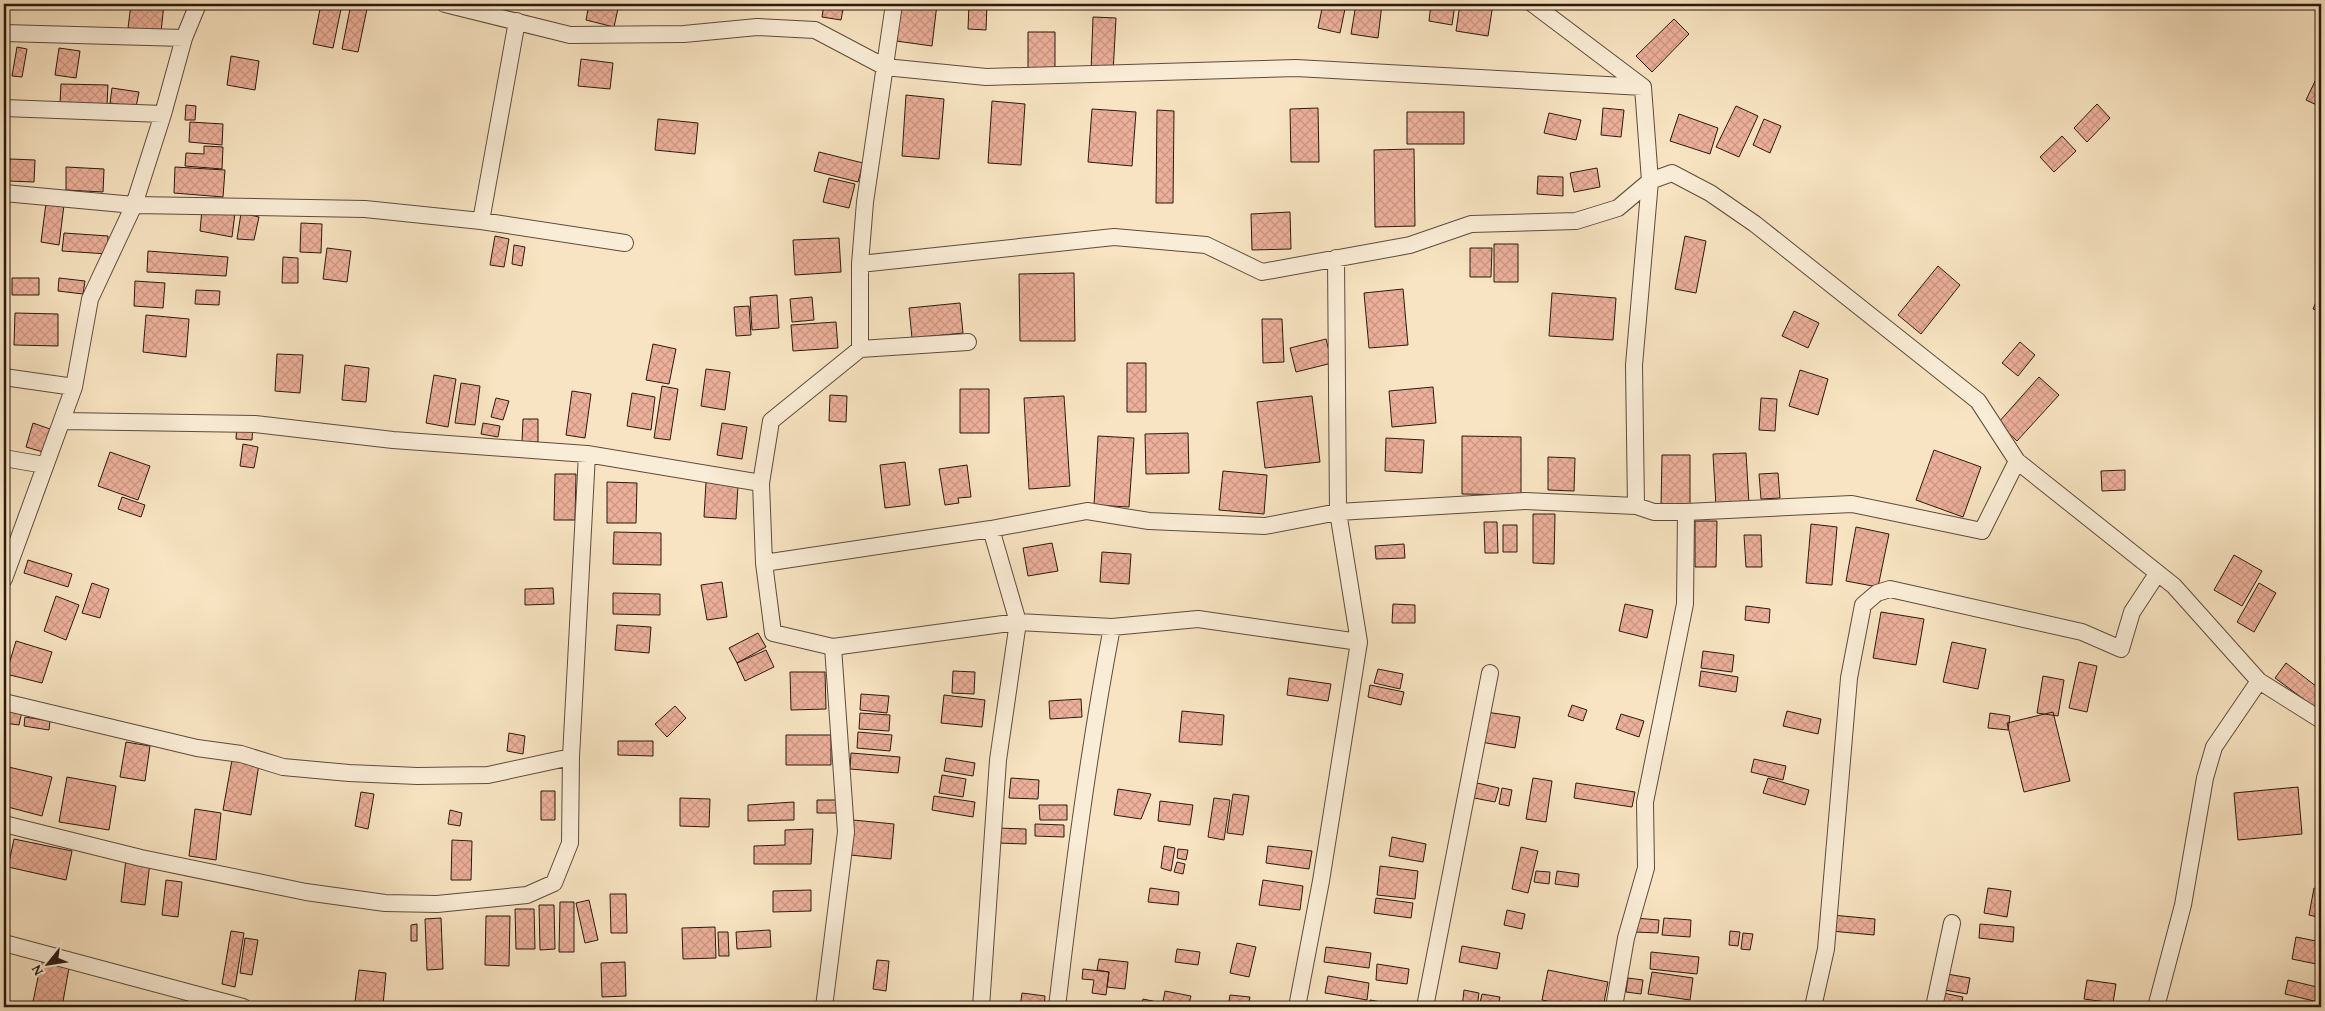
<svg xmlns="http://www.w3.org/2000/svg" width="2325" height="1011" font-family="'Gentium Book Plus',serif">
<defs>
<pattern id="building-cross-hatch" width="8" height="8" patternUnits="userSpaceOnUse" patternTransform="scale(1.25)"><rect width="8" height="8" fill="#edb09b"/><path d="M0 0l8 8M0 8l8-8" fill="none" stroke="#cb9784"/></pattern>
</defs>
<rect width="100%" height="100%" fill="#f8e4c2"/>
<filter id="stains"><feTurbulence type="fractalNoise" baseFrequency=".004" numOctaves="4"/><feColorMatrix values="0 0 0 0 .2 0 0 0 0 .09 0 0 0 0 .02 0 0 0 .5 -.17"/></filter>
<radialGradient id="worn" r=".72"><stop offset=".6" stop-color="#630" stop-opacity="0"/><stop offset="1" stop-color="#630" stop-opacity=".3"/></radialGradient>
<path fill="url(#building-cross-hatch)" stroke="#2b1a0e" d="M131 4H164L161 32 128 28Z
M321 4H342L333 48 313 44Z
M351 4H368L358 52 342 49Z
M589 4H619L614 27 586 20Z
M824 4H844L841 20 822 17Z
M901 4H937L932 46 896 41Z
M969 4H987L986 30 968 29Z
M1323 4H1346L1340 33 1318 28Z
M1356 4H1382L1378 38 1351 34Z
M1431 4H1455L1452 25 1429 21Z
M1460 4H1493L1488 36 1456 31Z
M1093 17 1116 18 1113 73 1091 72Z
M1674 19 1689 34 1652 72 1636 56Z
M1028 32H1055V81H1028Z
M17 47 27 49 22 77 12 76Z
M59 48 80 51 76 78 55 75Z
M231 56 259 61 255 90 227 85Z
M581 59 613 63 610 89 578 86Z
M2317 77 2321 78V107L2306 100Z
M61 84 108 85 107 105 60 103Z
M112 88 139 92 136 107 110 103Z
M906 95 944 99 939 159 902 156Z
M992 101 1025 104 1021 165 988 163Z
M2097 104 2110 118 2087 142 2074 128Z
M186 105 196 106 195 120H185Z
M1736 106 1758 116 1739 157 1716 147Z
M1318 108 1319 162H1291L1290 109Z
M1603 108 1624 110 1621 137 1601 135Z
M1092 109 1136 112 1132 166 1088 162Z
M1157 110 1174 111 1173 203H1156Z
M1407 112H1464V144H1407Z
M1549 113 1581 120 1576 140 1544 133Z
M1679 114 1718 128 1710 154 1670 141Z
M658 119 698 123 695 154 655 150Z
M1764 119 1781 126 1770 153 1753 145Z
M190 122 223 124 222 145 189 142Z
M2062 136 2076 151 2054 172 2040 157Z
M204 146 223 147 222 169 185 166 186 153 204 154Z
M1414 149 1415 226 1375 227 1374 150Z
M819 152 863 163 858 182 814 171Z
M10 159 35 160 34 182 9 181Z
M66 167 104 169 103 192 66 190Z
M175 167 225 170 223 197 174 193Z
M1597 168 1600 187 1574 192 1570 173Z
M1538 176 1563 177V196L1537 194Z
M829 178 855 184 849 208 823 202Z
M46 203 64 205 59 245 41 242Z
M202 209 235 213 232 237 200 231Z
M1290 212 1291 249 1252 250 1251 214Z
M241 213 259 217 254 240 237 239Z
M301 223 322 224 321 253 300 252Z
M64 233 108 236V254L62 251Z
M495 236 509 239 504 267 490 265Z
M1685 236 1706 241 1696 293 1675 289Z
M839 238 841 272 795 275 793 240Z
M1494 244H1518V282H1494Z
M514 245 525 247 522 266 512 264Z
M327 248 351 251 347 282 323 279Z
M1470 248H1492L1491 277H1470Z
M148 251 228 257 226 276 147 272Z
M283 257 298 258V283H282Z
M1938 266 1960 285 1921 334 1898 315Z
M1074 273 1075 341H1020L1019 274Z
M12 278H39V295H12Z
M59 278 85 281 83 294 58 291Z
M135 281 165 283 163 308 134 306Z
M1403 289 1408 345 1369 348 1364 293Z
M196 290 220 291 219 305 195 304Z
M2321 290V312L2313 309Z
M1552 293 1616 298 1613 340 1549 336Z
M777 295 779 328 752 330 750 297Z
M812 297 814 320 792 322 790 299Z
M960 303 963 333 912 338 909 308Z
M749 306 751 335 736 336 734 307Z
M1794 311 1819 323 1808 348 1782 336Z
M15 313 58 314V346L14 345Z
M146 315 189 319 186 357 143 352Z
M1262 319H1282L1284 362 1263 363Z
M836 322 838 348 793 351 791 325Z
M1326 339 1332 363 1296 372 1290 348Z
M2020 342 2035 355 2018 376 2002 363Z
M653 344 676 349 669 384 646 380Z
M277 354 303 355 300 393 275 391Z
M1127 363H1146V412H1127Z
M345 365 369 368 366 402 342 400Z
M706 369 730 372 725 410 701 406Z
M1800 370 1828 379 1818 415 1789 406Z
M434 375 456 379 448 427 426 423Z
M2039 377 2059 395 2017 441 1998 423Z
M461 383 480 386 475 425 455 423Z
M662 386 678 389 670 440 654 438Z
M1433 387 1436 423 1392 427 1389 391Z
M960 389H989V433H960Z
M572 391 591 394 585 438 566 435Z
M632 393 655 397 651 430 627 426Z
M830 395 847 396 846 422 829 421Z
M1064 396 1070 486 1029 489 1024 398Z
M1312 396 1320 462 1265 468 1257 402Z
M496 398 509 401 503 420 491 417Z
M1761 398 1777 399 1775 431 1759 430Z
M523 419H538V442H522Z
M33 423 50 429 43 452 26 447Z
M483 423 500 426 498 437 481 434Z
M722 423 747 427 742 459 717 455Z
M237 424H253L252 440 236 439Z
M1188 433 1189 473 1146 474 1145 434Z
M1098 436 1134 438 1129 507 1094 505Z
M1462 436 1521 437V495L1462 494Z
M1386 438 1424 440 1422 473 1385 471Z
M243 444 258 447 254 468 240 466Z
M1934 450 1981 467 1963 517 1916 500Z
M110 452 150 466 138 500 98 486Z
M1746 453 1749 504 1716 506 1713 454Z
M1662 455H1690V507H1661Z
M1548 457 1575 458 1574 491 1548 490Z
M905 462 910 505 885 508 880 465Z
M967 465 971 497 958 498 959 503 945 505 939 469Z
M2125 470V490L2102 491 2101 471Z
M1223 471 1267 475 1264 514 1219 510Z
M1778 473 1780 498 1761 499 1759 474Z
M555 474H576L575 520H554Z
M607 482 637 483 636 523H607Z
M706 482 738 485 736 519 704 517Z
M122 497 145 505 141 517 118 509Z
M1533 514H1555L1554 564 1533 563Z
M1695 521H1717L1716 567H1695Z
M1484 522H1497L1498 553H1485Z
M1811 524 1837 527 1832 585 1806 583Z
M1503 525H1517V552H1503Z
M1856 527 1889 534 1878 587 1846 581Z
M614 532 661 533V565L613 564Z
M1744 535H1761L1762 567H1746Z
M1052 543 1058 571 1028 576 1023 548Z
M1404 544 1405 558 1376 559 1375 546Z
M1102 552 1131 554 1129 584 1100 582Z
M2234 555 2262 571 2242 606 2214 590Z
M28 560 72 574 68 587 24 573Z
M722 582 727 617 707 620 701 585Z
M92 583 109 589 100 618 82 613Z
M2259 583 2276 593 2254 632 2237 622Z
M553 588 554 604 525 605V589Z
M613 593 660 594V615L613 614Z
M56 596 79 605 66 640 44 631Z
M1393 604 1415 605V623H1392Z
M1625 604 1653 610 1647 638 1619 631Z
M1746 606 1770 609 1769 623 1745 620Z
M1881 612 1924 619 1916 665 1873 658Z
M617 625 651 627 649 653 615 650Z
M758 633 766 647 737 663 729 648Z
M16 641 52 652 42 683 6 674Z
M1952 642 1986 649 1978 689 1943 682Z
M766 650 774 667 745 681 737 663Z
M1703 651 1734 655 1732 672 1701 668Z
M2079 662 2097 666 2087 712 2069 708Z
M2286 663 2321 690V712L2275 678Z
M1378 669 1403 674 1400 689 1374 683Z
M953 671 975 672 974 694 952 693Z
M1701 671 1738 677 1736 692 1699 686Z
M790 672H825L826 709 791 710Z
M2043 676 2064 680 2058 716 2037 713Z
M1289 678 1331 684 1328 701 1287 695Z
M1370 685 1404 692 1401 705 1368 697Z
M861 694 889 696 887 713 860 710Z
M944 695 985 700 982 727 941 723Z
M1081 699 1082 717 1050 719 1049 701Z
M1572 705 1587 710 1583 721 1568 716Z
M675 706 686 718 667 737 655 724Z
M4 709 22 711 19 725 4 723Z
M1182 711 1224 715 1222 745 1179 742Z
M1787 711 1821 719 1818 734 1783 726Z
M1486 712 1520 717 1515 748 1481 742Z
M2053 712 2070 781 2024 792 2007 723Z
M860 713 890 715 889 731 859 729Z
M1990 713 2010 716 2008 730 1988 728Z
M1621 714 1644 721 1639 737 1616 729Z
M25 717 50 721 49 730 24 726Z
M858 732 892 735 890 751 857 748Z
M509 733 525 736 523 754 507 751Z
M786 735H831V765H786Z
M618 741H653V756L618 755Z
M126 742 150 746 145 781 120 777Z
M851 753 900 757 898 773 850 769Z
M946 758 975 763 973 776 944 771Z
M1754 759 1786 766 1783 780 1751 772Z
M232 760 259 764 251 815 223 810Z
M4 766 52 777 42 816 4 806Z
M942 775 966 779 963 797 939 793Z
M67 777 116 786 109 830 59 822Z
M1011 778 1039 780 1038 799 1009 798Z
M1533 778 1552 781 1546 822 1526 819Z
M1768 778 1809 790 1805 805 1763 793Z
M1477 783 1499 788 1495 802 1474 798Z
M1576 783 1635 792 1632 807 1574 798Z
M2298 787 2302 834 2238 840 2234 793Z
M1502 788 1512 790 1509 806 1499 804Z
M1118 789 1151 794 1141 819 1114 815Z
M541 791H555V820H541Z
M361 792 374 794 368 829 355 826Z
M1233 794 1249 796 1243 835 1227 833Z
M934 796 975 802 973 817 932 810Z
M680 798 710 799 709 827 680 826Z
M1214 798 1230 800 1224 840 1208 837Z
M817 800H840V813H817Z
M1160 801 1193 805 1190 825 1158 821Z
M794 802V820L748 821V805Z
M1039 805H1067V820H1040Z
M195 809 221 813 216 860 189 856Z
M450 810 462 813 460 826 448 824Z
M853 820 894 824 891 859 850 855Z
M1035 824 1064 825V837L1035 836Z
M997 828 1026 829V844L997 843Z
M813 829 811 864H754V846L785 845V830Z
M1392 837 1426 844 1423 862 1389 856Z
M14 839 72 851 66 880 8 867Z
M452 840 472 841 471 880H451Z
M1164 846 1175 848 1171 871 1161 868Z
M1268 846 1312 851 1309 869 1266 863Z
M1521 847 1538 851 1528 893 1512 889Z
M1178 849 1188 850 1186 860 1177 858Z
M126 859 150 862 145 905 121 902Z
M1177 862 1185 864 1183 874 1174 872Z
M1380 866 1418 871 1415 899 1377 895Z
M1536 871 1550 872 1549 884 1534 882Z
M1557 871 1579 874 1578 887 1555 884Z
M166 880 182 882 178 917 162 915Z
M1263 880 1303 886 1300 910 1259 905Z
M1150 888 1179 892 1178 905 1148 902Z
M1988 888 2011 891 2007 917 1984 913Z
M2314 888 2321 890V918L2309 915Z
M811 890V911L773 912V891Z
M610 894H626L627 933H611Z
M1376 898 1413 903 1411 918 1374 913Z
M589 900 598 940 585 943 576 903Z
M560 902H574V952H559Z
M539 905H554L555 949 540 950Z
M515 909H534L535 949H516Z
M1507 910 1525 914 1522 929 1504 925Z
M1832 915 1875 919 1874 935 1831 931Z
M486 916H510L509 966 485 965Z
M441 918 443 969 427 970 425 919Z
M1635 918 1659 920 1658 933 1635 932Z
M1664 918 1691 920 1690 937 1662 935Z
M417 924V941H411V925Z
M1980 924 2014 927 2013 942 1979 938Z
M715 927 716 958 683 959 682 928Z
M770 930 771 947 737 949 736 932Z
M231 931 244 933 235 987 222 984Z
M1730 931 1740 932 1738 946 1729 945Z
M718 932H728L729 956H719Z
M1743 933 1753 934 1750 950 1741 949Z
M2296 937 2321 942V965L2292 959Z
M245 938 258 940 252 975 240 973Z
M1237 943 1256 947 1249 977 1230 973Z
M1462 946 1500 953 1497 969 1459 962Z
M1326 947 1371 953 1369 968 1324 962Z
M1177 949 1200 952 1198 965 1175 962Z
M1651 952 1699 957 1697 974 1650 969Z
M1099 959 1128 962 1125 989 1107 987 1109 972 1097 970Z
M877 960 889 961 886 991 873 989Z
M41 962 69 968 62 1007H32Z
M625 962 626 996 602 997 601 963Z
M1377 964 1409 969 1407 984 1376 980Z
M1083 969 1109 972 1106 995 1092 993 1094 980 1082 979Z
M359 970 386 973 383 1005 355 1002Z
M1548 970 1608 982 1603 1007H1576L1542 1000Z
M1652 972 1693 978 1690 1000 1648 994Z
M1941 973 1970 978 1967 994 1939 989Z
M1328 976 1369 983 1367 1000 1325 993Z
M1628 978 1643 980 1641 994 1626 992Z
M2087 980 2116 984 2113 1003 2084 999Z
M2288 980 2321 988 2318 1002 2285 994Z
M1464 990 1479 993 1477 1007H1462Z
M1165 991 1191 996 1188 1007H1162Z
M1938 992 1963 997 1961 1007 1936 1004Z
M1022 993 1045 996 1044 1007H1020Z
M1482 994 1500 997 1498 1007H1479Z
M1230 995 1250 997 1248 1007H1228Z
M1143 999 1162 1003V1007H1141Z
M1370 1000 1408 1007H1369Z"/>
<g fill="none" stroke-linecap="round" stroke-linejoin="round">
<g stroke="#5e4c3b" stroke-width="18">
<path id="minor" d="M445 4 570 35 684 34 757 27 815 30 885 67 986 77 1296 68 1643 87
M1533 4 1643 87 1650 181 1672 173 1710 193 1755 224 1978 401 2017 461 2174 586 2259 681 2321 720
M4 33 184 38
M4 108 163 114
M4 193 134 205 365 209 481 221 625 243
M481 221 517 21
M860 264 1114 237 1206 245 1262 272 1410 245 1471 224 1576 221 1618 208 1650 181
M860 349 968 342
M4 377 74 387
M63 421 255 424 393 440 587 454 761 483 764 563 991 529 1087 511 1149 521 1265 526 1338 512 1525 501 1636 506 1634 365 1650 181
M4 458 44 465
M761 483 771 421 860 349V264L865 202 894 4
M1636 506 1654 512H1686L1852 504 1982 531 2017 461
M764 563 773 633 833 647 846 832 824 1007
M4 579 74 387 90 299 134 205 163 114 184 38 198 4
M833 647 1018 622 1112 627 1198 619 1359 642
M4 702 197 748 241 754 283 767 349 773 417 776 488 775 571 757
M4 824 141 858 306 892 385 903 437 904 527 895 554 883 570 843 571 757 587 454
M4 943 243 1007
M981 1007 998 760 1018 622 991 529
M1057 1007C1072 880 1088 753 1112 627
M1297 1007 1321 881 1359 642 1338 512 1336 258
M1425 1007 1490 673
M1614 1007 1626 938 1646 868 1645 802 1685 604 1686 512
M1813 1007 1826 949 1849 678 1863 605 1877 593 1890 589 2082 632 2121 649 2132 612 2157 574
M1934 1007 1952 923
M2156 1007 2183 905 2205 778 2214 747 2259 681"/>
</g>
<use href="#minor" stroke="#faedd7" stroke-width="16"/>
</g>
<rect width="2325" height="1011" fill="none" stroke="#f8e4c2" stroke-width="20"/>
<rect x="5" y="5" width="2315" height="1001" fill="none" stroke="#2b1a0e" stroke-width="2.5"/>
<rect x="10" y="10" width="2305" height="991" fill="none" stroke="#2b1a0e"/>
<g transform="translate(48 964) rotate(240)" stroke="#faedd7" stroke-width="4" paint-order="stroke">
<path d="M0-4L9 19L0 12L-9 19Z" fill="#2b1a0e"/>
<text y="-8" font-size="14" font-weight="bold" text-anchor="middle" fill="#2b1a0e">N</text>
</g>
<rect width="100%" height="100%" filter="url(#stains)"/>
<rect width="100%" height="100%" fill="url(#worn)"/>
</svg>
